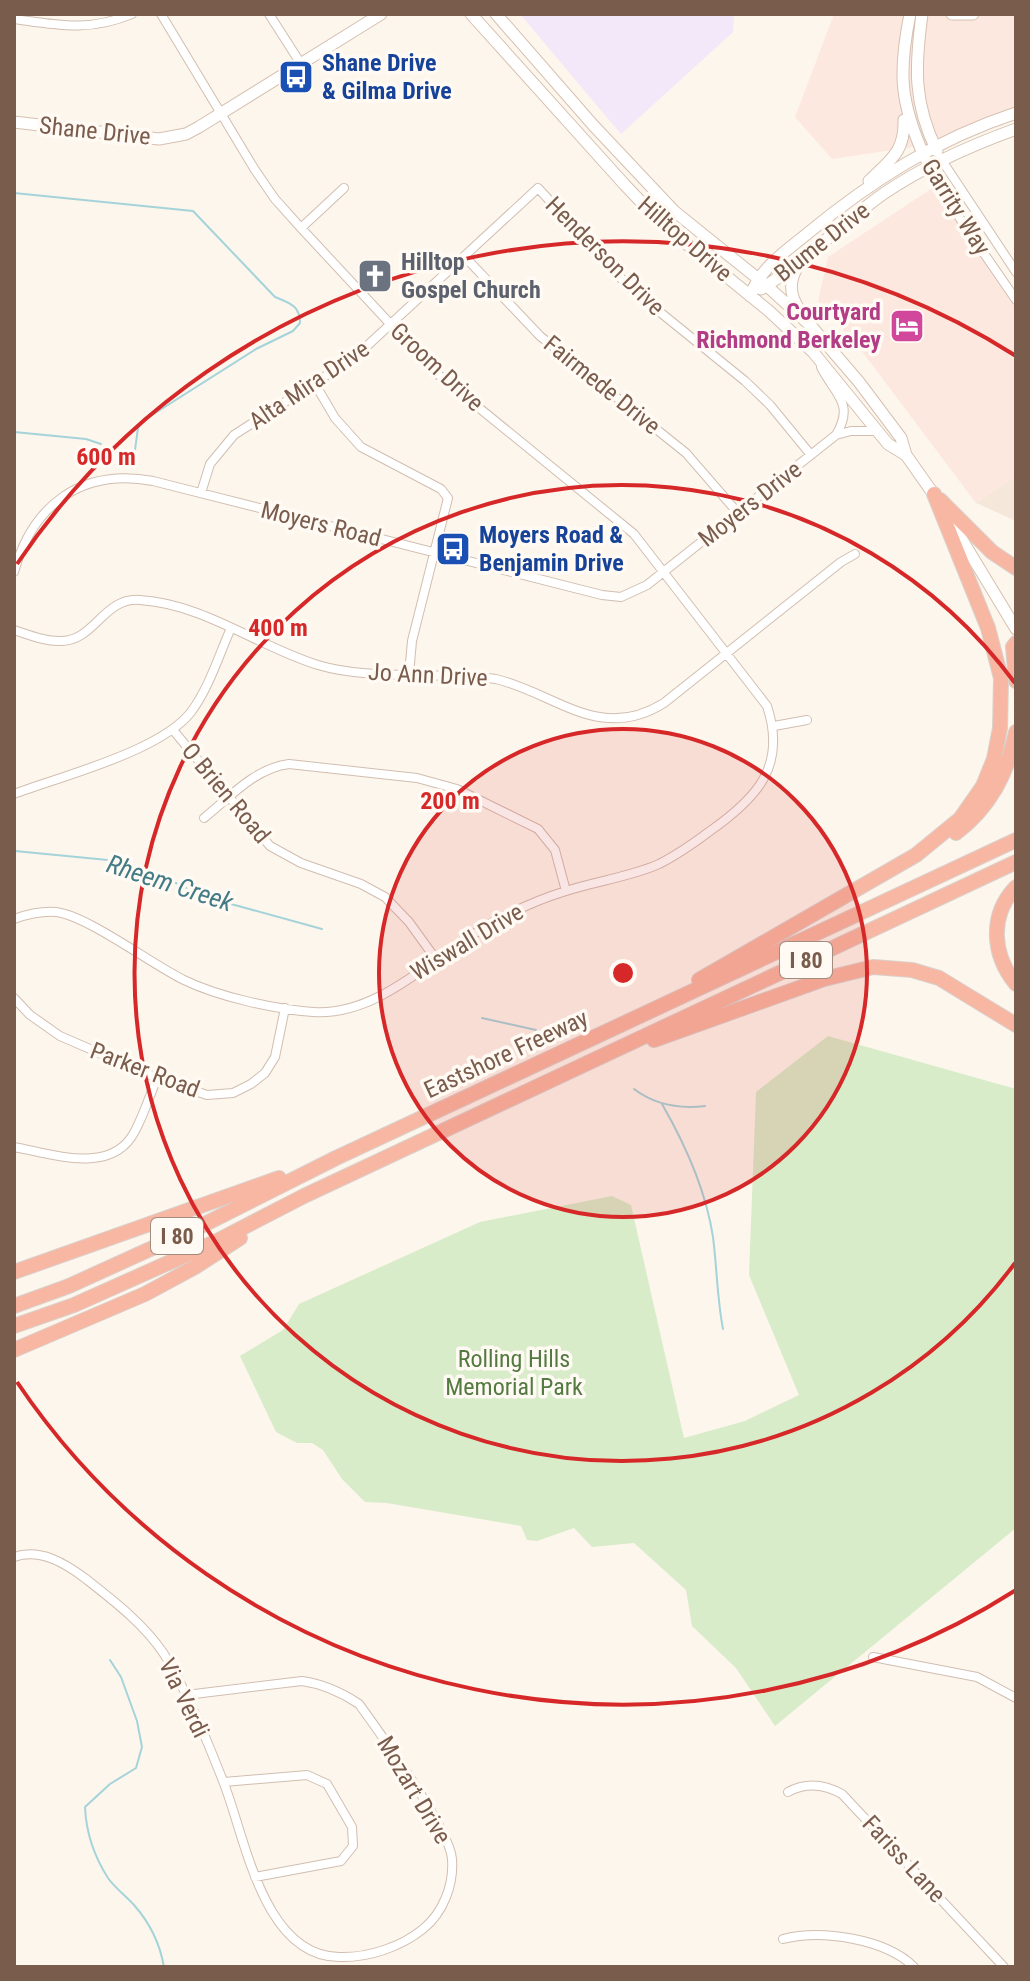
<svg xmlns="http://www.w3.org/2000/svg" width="1030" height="1981" font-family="'Roboto Condensed',sans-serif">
<rect width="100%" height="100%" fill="#fdf6ec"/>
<path fill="#f5e8da" d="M1016 476V521L976 503Z"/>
<path fill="#fde8e0" d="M834 14H1016V113L927 145 832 159 795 117Z
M937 185 1016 302V476L976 503 861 350 818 301 828 257Z"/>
<path fill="#f3e8fa" d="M520 14H734L733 32 621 134Z"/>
<path fill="#d8ecc9" d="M828 1036 1016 1089V1528L775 1726 736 1668 692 1626 686 1590 634 1543 592 1547 574 1528 537 1541 527 1540 521 1526 387 1503 365 1502 342 1479 323 1450 312 1443H297L276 1432 240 1356 283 1330 299 1304 480 1222 612 1196 631 1205 684 1438 745 1421 799 1395 749 1275 756 1092Z"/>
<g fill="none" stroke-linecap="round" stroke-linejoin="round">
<path stroke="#a5d3da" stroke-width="2" d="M14 193 193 211 275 297C289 303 300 305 300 323L293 331 256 349 141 422 138 428 134 457
M14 432 86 439 101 444
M15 851 118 861 149 870 186 888 220 901 322 929
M482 1018 536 1030
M634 1089C655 1105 679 1109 705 1106
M662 1104C685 1144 706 1191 713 1237 717 1268 717 1298 723 1329
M110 1660 121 1677 137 1721 142 1747 136 1768 110 1784 85 1807C86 1832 94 1856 108 1878 115 1888 126 1896 134 1905 150 1923 160 1944 164 1967"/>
<g stroke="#d1beb0" stroke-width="10">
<path id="street" d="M269 14 301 64
M14 19C58 25 89 32 132 14
M941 159 1016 272
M928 166 937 185 1016 300
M301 228 344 188
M465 257 540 336 686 453 738 513
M821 367C835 395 855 403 836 435
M315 384 335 418 361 447 441 489 448 498 412 641 409 674
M201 493 210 464 234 435 355 357 538 188 629 287 745 381 770 405 811 455
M14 572C33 504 82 468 153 481L602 595 621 597 647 585 836 435 851 431H878
M14 630C29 635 46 642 62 641 95 640 104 597 140 600 204 604 259 647 318 665 371 681 440 671 496 679 557 694 600 743 664 703L841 562 855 554
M774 726 807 720
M173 730 270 846 301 863 361 884 385 897 409 922 435 958
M14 794C62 776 161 751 191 712 209 688 219 655 231 628
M204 818C229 798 255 768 289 764L417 778 457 789 538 829 555 850 566 891
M14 919C28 914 41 911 56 912 88 916 151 964 184 980 219 997 274 1009 313 1012 382 1017 440 949 499 919 520 908 543 898 566 891 596 881 630 877 659 864 677 855 694 843 710 831 757 798 787 766 767 706L634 534 435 372 301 228 275 199 255 170 161 14
M14 998 30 1015 60 1036 157 1078 207 1095 233 1093 251 1084 265 1073 275 1057 285 1008
M14 1147C53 1154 112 1176 135 1131 144 1114 150 1095 157 1078
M14 1557C40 1548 65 1563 86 1579 114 1601 144 1624 164 1654 188 1693 206 1738 223 1781 245 1835 262 1956 339 1957 368 1958 401 1947 423 1929 443 1913 454 1885 452 1859 450 1829 380 1733 359 1704 341 1692 324 1684 302 1681L186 1695
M873 1657 977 1677 1016 1698
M224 1782 307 1775 327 1784 352 1827 353 1846 341 1861 255 1877
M788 1792C806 1782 824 1784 842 1794L1004 1967
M783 1939C822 1929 886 1939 914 1967"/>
</g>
<g stroke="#d6c0b0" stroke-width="13">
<path id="secondary" d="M471 14 624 184 662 224 769 311 813 352 888 444 906 455
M496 14 593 125 674 211 767 286 811 326 859 382 901 438 906 455 937 499
M910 14C898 73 900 103 925 158
M922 14C915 66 913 103 937 151
M952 14H973
M14 122 159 139 186 134 199 127 381 14
M869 181C890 160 905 152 904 120
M798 266C789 281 789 294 799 309
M761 289C805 262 841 224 883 194 924 166 969 146 1016 129
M750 296C762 266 784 253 808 233 871 181 937 139 1016 113
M950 520 1016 629"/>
</g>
<g stroke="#dad1cd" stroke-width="16">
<path id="highway" d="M940 500 992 552 1016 568
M1016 643 1013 647 1016 681
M956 833C990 807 1007 774 1016 732
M1016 887C989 915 992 955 1016 984
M699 980 916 855 960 819 983 786 994 759 1000 728 1001 678 988 628 934 494
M654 1040 824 979 873 967 912 970 939 978 1016 1025
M14 1272 279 1178
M14 1306 69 1286 203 1225 336 1158 1016 840
M14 1326 74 1305 215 1242 304 1196 1016 862
M14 1350 145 1294 195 1267 240 1238"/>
</g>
<use href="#street" stroke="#fff" stroke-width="8"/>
<use href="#secondary" stroke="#fff" stroke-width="11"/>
<use href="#highway" stroke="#f7b7a3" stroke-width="14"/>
</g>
<circle cx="623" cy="973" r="244" fill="#d62828" fill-opacity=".12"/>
<g fill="none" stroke="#d62828" stroke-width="4">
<circle cx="623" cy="973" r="244"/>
<path d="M1015 1263A488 488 0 1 1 1015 683"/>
<path d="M1016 1590A731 731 0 0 1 17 1382M17 564A731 731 0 0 1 1016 356"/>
</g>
<defs>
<g id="bus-square" transform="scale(1.8)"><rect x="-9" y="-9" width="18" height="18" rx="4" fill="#1a4fb4" stroke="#fffaf3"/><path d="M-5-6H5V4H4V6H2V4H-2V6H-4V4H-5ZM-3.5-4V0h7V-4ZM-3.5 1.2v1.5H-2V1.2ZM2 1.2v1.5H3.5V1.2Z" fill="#fff"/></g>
<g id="church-square" transform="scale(1.8)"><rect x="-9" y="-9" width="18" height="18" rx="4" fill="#6b7280" stroke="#fffaf3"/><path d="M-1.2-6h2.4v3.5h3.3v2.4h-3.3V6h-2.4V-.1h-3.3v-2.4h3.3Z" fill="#fff"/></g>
<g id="hotel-square" transform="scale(1.8)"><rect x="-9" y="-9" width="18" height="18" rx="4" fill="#d1479c" stroke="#fffaf3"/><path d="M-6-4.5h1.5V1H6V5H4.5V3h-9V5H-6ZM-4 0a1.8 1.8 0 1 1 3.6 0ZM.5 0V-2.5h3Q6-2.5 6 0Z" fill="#fff"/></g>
</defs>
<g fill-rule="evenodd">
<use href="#bus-square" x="296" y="77"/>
<use href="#church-square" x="375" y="276"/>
<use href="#hotel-square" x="907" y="326"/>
<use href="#bus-square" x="453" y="549"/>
</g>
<g text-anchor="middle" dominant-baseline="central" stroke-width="7" stroke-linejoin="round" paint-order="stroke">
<g fill="#fffaf3" stroke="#a28b7f" stroke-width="2">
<rect x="780" y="942" width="52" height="36" rx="6"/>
<rect x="151" y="1218" width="52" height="36" rx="6"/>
</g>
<g font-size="22" font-weight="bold" fill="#7a5c4d">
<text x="806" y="960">I 80</text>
<text x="177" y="1236">I 80</text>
</g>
<g font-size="24" font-weight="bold" fill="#164399" stroke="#fffaf3" text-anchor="start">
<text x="322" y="63">Shane Drive<tspan x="322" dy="28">&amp; Gilma Drive</tspan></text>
<text x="479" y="535">Moyers Road &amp;<tspan x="479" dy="28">Benjamin Drive</tspan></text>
</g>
<g font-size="24" fill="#7a5c4d" stroke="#fffaf3">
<text transform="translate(95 131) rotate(6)">Shane Drive</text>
<text transform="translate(956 207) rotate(58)">Garrity Way</text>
<text transform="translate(685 239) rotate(41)">Hilltop Drive</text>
<text transform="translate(822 242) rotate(-38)">Blume Drive</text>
<text transform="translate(605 256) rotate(45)">Henderson Drive</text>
<text transform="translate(437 367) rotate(43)">Groom Drive</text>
<text transform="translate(309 385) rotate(-34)">Alta Mira Drive</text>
<text transform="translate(602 385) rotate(39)">Fairmede Drive</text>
<text transform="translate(750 504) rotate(-38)">Moyers Drive</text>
<text transform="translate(321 524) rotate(14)">Moyers Road</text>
<text transform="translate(428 675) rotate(3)">Jo Ann Drive</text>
<text transform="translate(226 793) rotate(50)">O Brien Road</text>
<text transform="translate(467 942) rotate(-31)">Wiswall Drive</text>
<text transform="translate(506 1054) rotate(-25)">Eastshore Freeway</text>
<text transform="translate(145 1070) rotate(21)">Parker Road</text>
<text transform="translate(184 1698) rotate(64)">Via Verdi</text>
<text transform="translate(414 1790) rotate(59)">Mozart Drive</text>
<text transform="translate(904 1859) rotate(47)">Fariss Lane</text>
</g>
<g font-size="24" font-weight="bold" fill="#5b616d" stroke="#fffaf3" text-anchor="start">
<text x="401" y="262">Hilltop<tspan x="401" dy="28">Gospel Church</tspan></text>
</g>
<g font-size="24" font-weight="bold" fill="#b23c85" stroke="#fffaf3" text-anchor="end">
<text x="881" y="312">Courtyard<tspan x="881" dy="28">Richmond Berkeley</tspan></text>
</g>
<g font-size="24" fill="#537a41" stroke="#fffaf3">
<text x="514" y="1359">Rolling Hills<tspan x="514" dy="28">Memorial Park</tspan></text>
</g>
<g font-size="26" font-style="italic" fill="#437c86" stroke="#fffaf3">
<text transform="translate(170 883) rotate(18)">Rheem Creek</text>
</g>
</g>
<circle cx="623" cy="973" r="12" fill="#d62828" stroke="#fffaf3" stroke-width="4"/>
<g font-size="24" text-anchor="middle" font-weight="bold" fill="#d62828" stroke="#fffaf3" stroke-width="7" stroke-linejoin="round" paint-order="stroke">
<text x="106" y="465">600 m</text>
<text x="278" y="636">400 m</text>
<text x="450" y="809">200 m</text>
</g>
<rect width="1030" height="1981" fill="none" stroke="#7a5c4d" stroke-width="32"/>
</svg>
